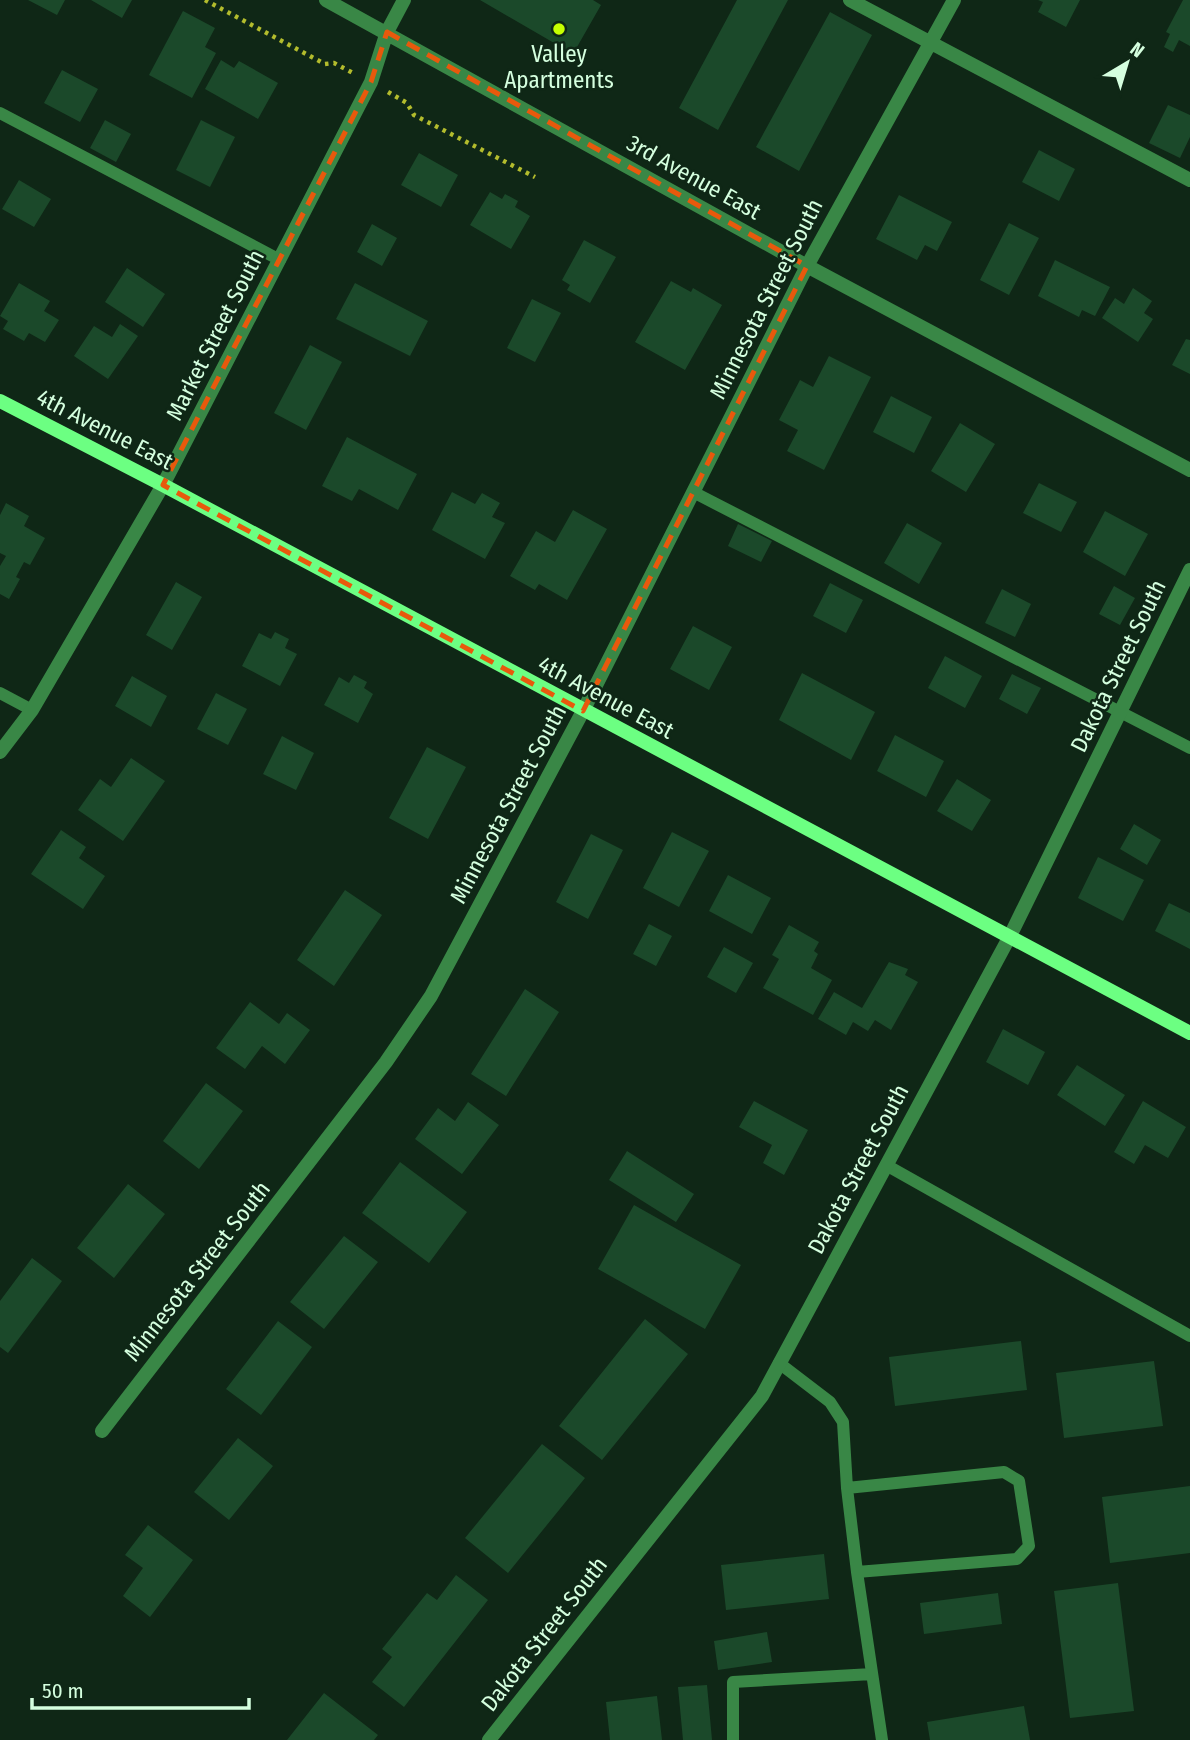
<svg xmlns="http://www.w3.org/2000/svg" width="1190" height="1740" font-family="'Fira Sans Condensed',sans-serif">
<rect width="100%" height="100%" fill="#0f2716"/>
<path fill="#1b492a" d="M28 0H65L57 15Z
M91 0H132L122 18Z
M480 0H593L601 5 573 54Z
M737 0H788L718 130 679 108Z
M1038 0H1080L1066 27 1038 12 1043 2Z
M1183 0H1190V46L1179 40 1173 52 1164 47 1170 34 1166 32Z
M183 11 215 28 205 47 216 53 192 98 149 75Z
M830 12 872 35 799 171 756 147Z
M221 60 234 68 239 61 278 83 258 119 205 89Z
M62 70 98 89 80 122 44 103Z
M1168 105 1190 115V137L1180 158 1149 143Z
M105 120 131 134 116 162 90 148Z
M201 120 235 137 210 187 176 170Z
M1039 150 1075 169 1059 201 1022 182Z
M419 153 458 175 441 207 401 185Z
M19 180 51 199 34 227 2 209Z
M490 192 502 199 505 194 518 201 515 207 530 216 511 249 470 225Z
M899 195 952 222 937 251 925 245 917 260 876 239Z
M1009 223 1039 238 1009 295 980 280Z
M372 224 397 238 382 266 357 252Z
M584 240 616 257 590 303 567 290 570 285 562 280Z
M1055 260 1110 287 1095 316 1082 310 1079 317 1038 296Z
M127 268 165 294 143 327 105 302Z
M671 281 691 292 693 288 722 305 685 370 635 342Z
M19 283 50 301 44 311 59 320 45 342 29 333 24 341 3 329 8 321 0 316Z
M355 283 428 321 410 356 336 319Z
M1133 288 1152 301 1144 313 1153 319 1138 342 1102 318 1115 298 1124 304Z
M532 299 561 313 535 362 507 348Z
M120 324 138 336 108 379 74 356 94 326 112 337Z
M1186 339 1190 340V374L1172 365Z
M310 345 342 362 306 430 274 413Z
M829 356 871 377 824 470 787 451 798 430 779 420 800 380 813 387Z
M891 396 932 417 914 453 873 432Z
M960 423 995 444 966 492 931 471Z
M347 437 417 474 398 510 359 489 352 501 322 486Z
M1039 483 1077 502 1061 532 1023 513Z
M452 492 475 504 482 493 500 503 492 517 505 523 485 559 432 530Z
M6 503 29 516 24 526 45 538 30 565 24 562 16 577 20 579 9 599 0 594V566L6 556 0 553V515Z
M573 510 607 529 567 600 539 584 535 590 510 576 536 531 555 542Z
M1105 511 1148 534 1125 576 1083 552Z
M907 523 942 543 919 584 884 563Z
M738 524 772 541 761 562 728 546Z
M176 582 202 597 172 650 146 635Z
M830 583 863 600 846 633 813 616Z
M1114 586 1135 598 1120 625 1099 614Z
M1002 589 1031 604 1015 637 985 623Z
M693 626 732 647 709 690 670 669Z
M275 632 289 639 285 648 297 654 280 686 242 666 259 633 271 639Z
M945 656 982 676 965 708 928 688Z
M802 673 875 712 851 760 779 720Z
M1012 674 1041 688 1027 714 999 699Z
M354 675 367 682 364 688 373 694 358 723 324 705 339 677 349 683Z
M132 676 167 696 151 727 115 706Z
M216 693 247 709 228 745 197 729Z
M895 735 944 761 926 797 877 771Z
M282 736 314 753 296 790 263 774Z
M427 747 466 767 428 839 389 818Z
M131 758 165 781 123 841 78 810 100 779 111 787Z
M957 779 991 800 972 831 937 811Z
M1134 824 1161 840 1147 865 1120 849Z
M61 830 86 847 79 858 105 876 83 909 31 874Z
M672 832 709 851 679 907 643 888Z
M591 834 623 850 588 919 556 902Z
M1098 857 1144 880 1123 921 1078 898Z
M728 875 771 898 752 934 709 911Z
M345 890 382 915 334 986 297 960Z
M1169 903 1190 913V949L1155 931Z
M649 924 672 936 656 966 633 954Z
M789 925 819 942 814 951 818 954 811 968 832 980 813 1015 763 988 779 959 772 955Z
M724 947 753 963 736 993 707 977Z
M889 962 908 969 905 975 918 982 891 1030 875 1020 868 1031 853 1022 846 1035 818 1019 834 992 862 1008Z
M525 989 559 1012 506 1096 471 1074Z
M250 1002 279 1024 287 1013 310 1030 285 1064 262 1046 245 1069 216 1048Z
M1003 1029 1045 1052 1028 1085 986 1062Z
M1077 1065 1125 1095 1105 1126 1057 1095Z
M206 1083 243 1111 199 1169 163 1141Z
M754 1101 808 1130 784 1175 763 1163 772 1145 739 1127Z
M1143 1101 1186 1127 1168 1158 1145 1145 1134 1164 1114 1152Z
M468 1102 499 1125 462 1174 415 1139 438 1108 455 1121Z
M627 1151 694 1194 676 1222 609 1180Z
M400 1162 467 1212 429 1263 362 1213Z
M128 1184 165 1214 114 1278 77 1248Z
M634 1205 741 1265 705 1329 598 1269Z
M344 1236 378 1262 324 1329 290 1302Z
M32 1258 62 1281 8 1353 0 1347V1301Z
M645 1319 688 1354 602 1460 559 1426Z
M278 1321 312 1347 261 1415 226 1389Z
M1021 1341 1027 1390 895 1406 889 1357Z
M1154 1361 1163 1426 1064 1438 1056 1373Z
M238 1438 273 1466 229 1520 194 1492Z
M542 1444 585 1478 508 1573 465 1538Z
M1190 1486V1553L1110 1563 1102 1497Z
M148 1525 193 1560 150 1617 123 1596 143 1568 125 1555Z
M824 1554 829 1599 726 1610 721 1565Z
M456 1575 488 1600 404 1707 372 1682 392 1657 382 1649 427 1593 437 1600Z
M1118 1583 1134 1711 1070 1718 1054 1591Z
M998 1593 1002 1624 924 1634 920 1603Z
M767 1632 772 1662 718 1670 714 1641Z
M707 1685 712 1740H683L678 1687Z
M324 1693 378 1735 374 1740H287Z
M657 1696 662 1740H610L606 1702Z
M1024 1706 1030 1740H930L927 1722Z"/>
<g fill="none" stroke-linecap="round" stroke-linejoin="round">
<path stroke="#b3bc2d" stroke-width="4.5" stroke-dasharray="3.5 5" stroke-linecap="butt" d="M205 0 325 64 334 63 353 73
M388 92 407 103 414 115 535 177"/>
<path stroke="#398746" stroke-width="12" d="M0 113 280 260
M693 492 1190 748
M0 693 32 710
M886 1165 1190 1336
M779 1363 830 1402 843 1422 847 1488 857 1572 1017 1559 1029 1546 1019 1481 1004 1472 847 1488
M857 1572 882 1740
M733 1740V1682L872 1674"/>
<path stroke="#398746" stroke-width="14" d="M326 0 807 266 1190 470
M850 0 1190 180
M0 752 32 710 163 485 371 82 387 32 404 0
M102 1431 386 1062 431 996 583 711 807 266 954 0
M489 1740 762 1396 1010 936 1190 570"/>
<path stroke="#6cff82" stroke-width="14" d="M0 401 163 485 1190 1033"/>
</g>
<path fill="none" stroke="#e8590c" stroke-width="5" stroke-dasharray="14 9" stroke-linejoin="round" d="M387 32 807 266 583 711 163 485 371 82Z"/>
<circle fill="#c6ff01" stroke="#0f2716" stroke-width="2.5" cx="559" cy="29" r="7"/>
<g text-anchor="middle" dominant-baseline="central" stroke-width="5" stroke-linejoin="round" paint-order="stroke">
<g font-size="23" fill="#d5ffdf" stroke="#0f2716">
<text x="559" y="54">Valley<tspan x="559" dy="26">Apartments</tspan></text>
</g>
<g font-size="23" fill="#d5ffdf" stroke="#0f2716">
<text transform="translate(694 177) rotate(29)">3rd Avenue East</text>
<text transform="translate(766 299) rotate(-63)">Minnesota Street South</text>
<text transform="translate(215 335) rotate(-63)">Market Street South</text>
<text transform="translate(105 429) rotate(27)">4th Avenue East</text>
<text transform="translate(1118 666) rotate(-64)">Dakota Street South</text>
<text transform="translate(606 697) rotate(28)">4th Avenue East</text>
<text transform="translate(508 804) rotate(-62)">Minnesota Street South</text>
<text transform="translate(858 1169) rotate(-62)">Dakota Street South</text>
<text transform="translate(197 1271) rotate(-52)">Minnesota Street South</text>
<text transform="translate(544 1634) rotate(-52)">Dakota Street South</text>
</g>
</g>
<g transform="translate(1127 63) rotate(38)" stroke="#0f2716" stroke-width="5" paint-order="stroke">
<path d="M0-5L12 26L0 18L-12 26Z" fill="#d5ffdf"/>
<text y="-10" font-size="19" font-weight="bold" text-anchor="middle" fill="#d5ffdf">N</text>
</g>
<path d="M32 1698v10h217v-10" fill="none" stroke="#d5ffdf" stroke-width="3.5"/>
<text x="42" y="1698" font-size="21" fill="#d5ffdf" stroke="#0f2716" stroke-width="5" paint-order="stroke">50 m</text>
</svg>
